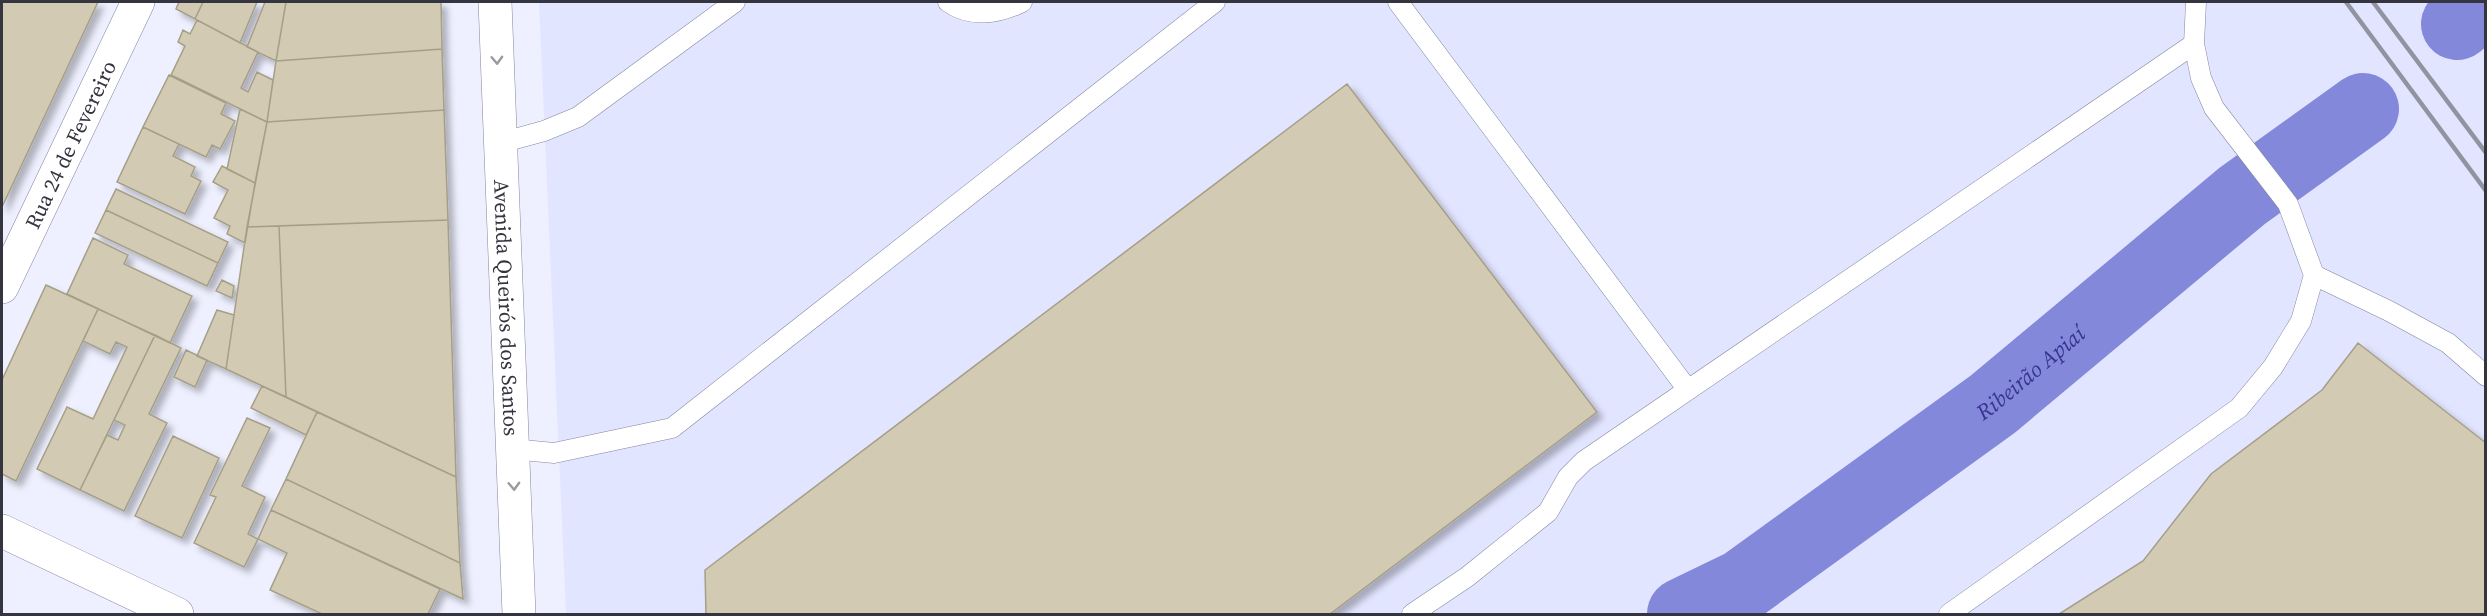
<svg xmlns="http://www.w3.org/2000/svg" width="2487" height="616" font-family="'Source Serif 4',serif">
<defs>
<filter id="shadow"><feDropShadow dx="5.5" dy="5.5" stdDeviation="3" flood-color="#0004"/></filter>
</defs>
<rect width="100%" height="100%" fill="#eef0ff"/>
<path fill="#e2e5ff" d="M539 2H2485V614H566Z"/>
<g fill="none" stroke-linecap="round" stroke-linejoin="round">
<g stroke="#8388da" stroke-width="72">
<path d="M2457 24 2484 2"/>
<path id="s1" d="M1683 614 1743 585 1993 404 2242 196 2363 109"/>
</g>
</g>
<path fill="#d2cab2" stroke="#a69f87" stroke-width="1.5" filter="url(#shadow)" d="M2 2H98L2 207Z
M179 2H203L195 19 176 9Z
M203 2H257L240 43 195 19Z
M265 2H286L276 61 247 47Z
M286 2H441L442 49 276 61Z
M197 20 258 52 241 88 248 92 257 72 273 80 267 122 171 75 185 46 178 42 183 30 190 34Z
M442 49 444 110 267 122 276 61Z
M169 75 226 103 221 114 235 121 220 149 212 145 206 157 143 127Z
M1347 84 1597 412 1330 614H706L705 570Z
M240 109 267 122 255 183 227 169Z
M444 110 448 220 247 227 267 122Z
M143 127 179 144 173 156 195 167 191 176 201 181 185 214 117 182Z
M222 166 255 183 245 243 227 234 230 226 214 218 228 190 213 182Z
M116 189 228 242 218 263 106 210Z
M106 210 218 263 207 286 95 233Z
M448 220 456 477 286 397 279 226Z
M279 226 286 397 226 369 247 227Z
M93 238 128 255 124 264 192 296 170 343 67 294Z
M222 280 234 286 232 298 216 291Z
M46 285 98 309 16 481 2 474V380Z
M98 309 155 335 80 490 37 469 67 407 93 419 127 347 116 342 110 354 83 341Z
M217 310 234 315 226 369 197 356Z
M155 335 181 348 149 414 167 423 124 511 80 490 107 435 118 440 125 425 114 420Z
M2358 343 2486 443V614H2059L2143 561 2211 474 2322 390Z
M186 350 207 360 195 387 174 377Z
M262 386 317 412 306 435 251 408Z
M317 412 456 477 460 563 286 479Z
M247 418 270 428 242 486 265 497 248 534 258 539 244 567 194 543 216 497 210 495Z
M173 436 219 458 182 538 135 516Z
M286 479 460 563 463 599 271 510Z
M271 510 440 589 428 614H322L270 590 287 553 258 539Z"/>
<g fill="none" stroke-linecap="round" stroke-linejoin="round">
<g stroke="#83869d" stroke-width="21">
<path id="service" d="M948 2C971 18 998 14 1022 2
M1398 2 1688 390
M500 143 544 131 578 117 735 2
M2314 275 2389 311 2448 343 2486 376
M512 449 554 453 672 428 1215 2
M1412 614 1467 577 1548 512 1568 477 1584 461 2194 44
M1949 614 2239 408 2273 367 2301 321 2314 275 2288 204 2214 108 2201 78 2194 44 2196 2"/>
</g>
<g stroke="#83869d" stroke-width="34">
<g id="minor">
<path id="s2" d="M2 287 138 2"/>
<path d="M2 531 177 614"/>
</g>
</g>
<g stroke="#83869d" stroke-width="34">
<g id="primary">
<path id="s3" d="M495 2 519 614"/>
</g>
</g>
<use href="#service" stroke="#fff" stroke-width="20"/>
<use href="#minor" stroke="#fff" stroke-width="33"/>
<use href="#primary" stroke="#fff" stroke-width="33"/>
<path stroke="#9293a0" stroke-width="4.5" d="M2346 2 2486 191
M2373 2 2486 153"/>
</g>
<defs><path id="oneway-chevron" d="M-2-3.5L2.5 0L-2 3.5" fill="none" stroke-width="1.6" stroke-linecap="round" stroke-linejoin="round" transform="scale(1.5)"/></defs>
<g stroke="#9a9a9f">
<use href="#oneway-chevron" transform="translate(497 60) rotate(88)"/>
<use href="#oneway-chevron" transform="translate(514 486) rotate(88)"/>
</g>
<g text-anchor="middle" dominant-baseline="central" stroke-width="5" stroke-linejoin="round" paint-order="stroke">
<g font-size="21" fill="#34353f" stroke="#eef0ff">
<text stroke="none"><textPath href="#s2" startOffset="158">Rua 24 de Fevereiro</textPath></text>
<text stroke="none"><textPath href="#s3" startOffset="306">Avenida Queirós dos Santos</textPath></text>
</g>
<g font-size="22" font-style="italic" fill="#3a3393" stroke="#eef0ff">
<text stroke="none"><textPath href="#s1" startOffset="424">Ribeirão Apiaí</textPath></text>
</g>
</g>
<rect width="2487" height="616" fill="none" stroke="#34353f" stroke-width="6"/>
</svg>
